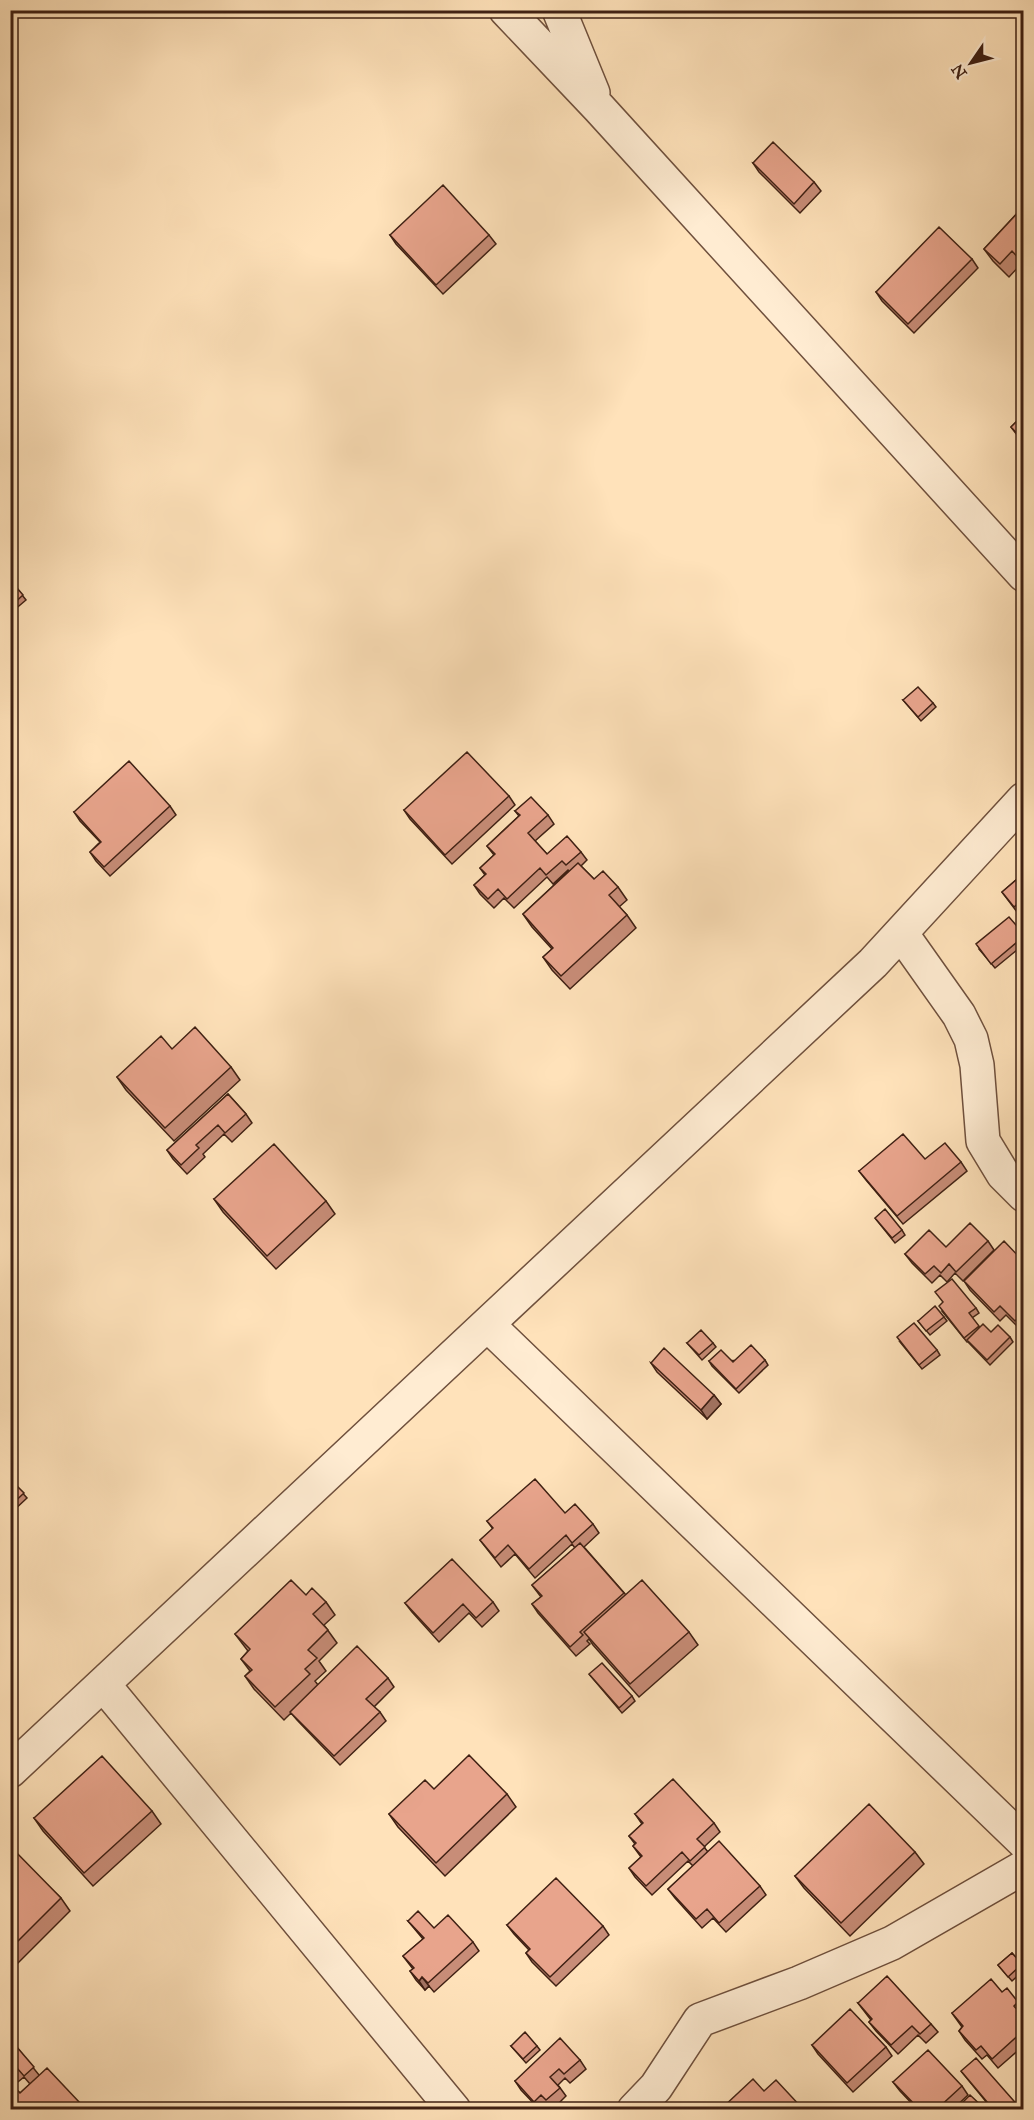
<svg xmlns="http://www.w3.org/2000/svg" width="1034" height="2120" font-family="'IM FELL Great Primer',serif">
<rect width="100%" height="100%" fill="#ffe2ba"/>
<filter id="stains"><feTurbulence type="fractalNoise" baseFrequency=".00333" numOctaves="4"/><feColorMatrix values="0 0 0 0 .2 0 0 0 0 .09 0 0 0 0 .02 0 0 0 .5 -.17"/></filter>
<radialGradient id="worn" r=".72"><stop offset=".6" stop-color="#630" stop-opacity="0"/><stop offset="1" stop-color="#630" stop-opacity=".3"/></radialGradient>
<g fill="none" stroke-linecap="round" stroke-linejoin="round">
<g stroke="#6f503d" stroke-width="36">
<path id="minor" d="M506 10 599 108 1024 575
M559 10 593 93
M901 933 959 1015 971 1039 977 1065 983 1141 1003 1174 1024 1195
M488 1325 1024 1842
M103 1684 454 2110
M10 1771 873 963 1024 799
M634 2110 656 2087 700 2020 799 1983 892 1943 1024 1867"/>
</g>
<use href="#minor" stroke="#ffecd2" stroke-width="33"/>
</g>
<path fill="#c88d78" stroke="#3f2013" stroke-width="1.5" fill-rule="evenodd" d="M753 163 814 182 821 191 800 213 759 172Z
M1023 207V267L1021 264 1009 277 993 261 984 249Z
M390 235H489L496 244 443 294 396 244Z
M972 259 978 268 914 333 882 301 876 292Z
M1023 415V443L1011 427Z
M11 581 26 600 13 611 10 608Z
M903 700 933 703 936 707 921 721Z
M509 796 515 805 452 864 410 819 404 810Z
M170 806 176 815 110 876 96 861 90 852 100 842 80 821 74 812Z
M515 811 548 815 554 824 535 841 547 854 581 852 587 860 581 866 594 879 618 887 627 900 619 907 627 915 636 928 570 989 552 970 543 957 552 949 532 927 523 914 569 871 568 870 553 884 547 877 514 908 504 898 494 908 480 894 474 885 485 875 480 868 494 855 487 846 519 816Z
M1023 874V913L1020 916 1002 892Z
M1023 933V945L995 968 979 949Z
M172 1049 231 1067 240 1080 174 1141 126 1090 117 1077Z
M228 1094 246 1114 252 1123 232 1142 224 1134 203 1154 205 1157 187 1174 173 1159 167 1150Z
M925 1159 961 1162 967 1171 903 1224 866 1180 859 1171Z
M214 1199 326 1201 335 1214 276 1269 223 1212Z
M875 1218 902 1230 905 1235 895 1243Z
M988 1241 994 1250 963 1281 955 1273 947 1282 940 1275 932 1283 912 1263 905 1254Z
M1023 1261V1328L1021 1330 1006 1315 1000 1321 970 1290 964 1281Z
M976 1308 979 1313 972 1318 980 1328 991 1332 1010 1337 1013 1342 990 1365 968 1342H967L942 1311Z
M944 1317 947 1321 930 1335 918 1321Z
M900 1342 937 1350 940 1355 922 1369Z
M687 1343H713L716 1347 702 1360Z
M765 1360 768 1365 739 1393 712 1366 709 1361Z
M651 1363 714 1395 721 1404 707 1419 657 1372Z
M10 1479 27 1498 11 1513 10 1512Z
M565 1513 593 1524 599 1533 584 1547 626 1595 689 1632 698 1645 639 1697 593 1645 589 1639 587 1641 590 1644 576 1656 538 1613 532 1604 541 1597 532 1585 575 1548 572 1544 535 1578 515 1554 501 1567 480 1540 493 1529 487 1521Z
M306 1595 326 1602 335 1615 324 1625 337 1643 319 1661 326 1671 315 1681 318 1685 388 1678 394 1687 374 1707 380 1712 386 1721 340 1765 297 1720 291 1713 284 1720 254 1689 245 1676 250 1671 241 1659 248 1651 235 1634Z
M493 1602 499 1611 482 1627 469 1613 439 1642 412 1612 405 1603Z
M589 1674 632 1696 635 1701 622 1713Z
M434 1789 507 1794 516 1807 445 1876 398 1827 389 1814Z
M152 1811 161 1824 93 1886 43 1831 34 1818Z
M635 1814 714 1823 720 1832 704 1847 708 1852 760 1886 766 1895 726 1932 713 1918 702 1928 675 1898 668 1889 693 1866 688 1861 652 1895 635 1877 629 1868 641 1857 633 1846 635 1844 629 1836 642 1824Z
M10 1850 61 1898 70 1911 10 1971Z
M915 1852 924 1864 850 1936 804 1888 795 1876Z
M408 1921 434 1928 473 1942 479 1951 434 1992 429 1986 425 1990 416 1980 410 1971 413 1969 403 1956 423 1939Z
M507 1925 603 1926 609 1935 556 1986 532 1962 526 1953 529 1950 514 1934Z
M1012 1953 1023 1966V1971L1012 1981 998 1965Z
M1002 1992 1018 2002 1023 2009V2012L1021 2014 1023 2017V2046L998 2068 987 2055 982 2059 965 2040 959 2031 962 2027 952 2013Z
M858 2003 931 2024 938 2032 926 2043 918 2035 898 2054 876 2031 869 2022 871 2020Z
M10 2039 39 2075 80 2103 84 2109H10ZM24 2077 30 2084 20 2093 13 2086Z
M812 2045 886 2047 892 2056 853 2092 818 2054Z
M511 2046H537L540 2050 526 2063Z
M580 2060 586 2069 570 2083 565 2078 558 2085 566 2096 553 2109 548 2104 542 2109H539L521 2090 515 2081Z
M961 2071 1021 2109H992Z
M893 2082 962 2086 968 2095 953 2109H917L900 2091Z"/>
<path fill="#a27362" stroke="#3f2013" stroke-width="1.5" d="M714 1395 721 1404 707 1419 701 1410Z
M422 1977 429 1986 425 1990 419 1981Z"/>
<path fill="#e8a48c" stroke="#3f2013" stroke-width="1.5" d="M773 142 814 182 794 204 753 163Z
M443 185 489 235 436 285 390 235Z
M1023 207V263L1012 251 1000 264 984 249Z
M939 227 972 259 908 324 876 292Z
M1023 415V440L1011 427Z
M11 581 23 595 10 607V581Z
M918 687 933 703 918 717 903 700Z
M467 752 509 796 445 855 404 810Z
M129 761 170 806 104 867 90 852 101 842 74 812Z
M531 797 548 815 528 833 547 854 567 836 581 852 566 865 562 861 546 875 540 868 507 899 498 889 488 899 474 885 486 874 480 868 495 854 487 846 520 815 515 811Z
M578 863 594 879 603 871 618 887 609 895 627 915 561 976 543 957 553 948 523 914Z
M1023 874V899L1014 907 1002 892Z
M1009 917 1023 933V937L991 964 976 944Z
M195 1027 231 1067 165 1128 117 1077 161 1036 172 1049Z
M228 1094 246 1114 225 1133 218 1125 196 1145 199 1148 181 1165 167 1150Z
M903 1134 925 1159 945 1143 961 1162 897 1216 859 1171Z
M274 1144 326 1201 267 1256 214 1199Z
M885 1209 902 1230 892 1238 875 1218Z
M970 1223 988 1241 956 1272 949 1264 941 1273 934 1266 925 1274 905 1254 929 1230 946 1247Z
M1004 1241 1023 1261V1313L1015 1321 1000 1306 994 1312 964 1281Z
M952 1279 976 1308 969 1313 979 1326 964 1338 939 1306 943 1302 935 1292Z
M935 1306 944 1317 926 1331 918 1321Z
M914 1323 937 1350 919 1365 897 1337Z
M983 1324 991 1332 998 1325 1010 1337 987 1360 967 1340Z
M701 1330 713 1343 699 1355 687 1343Z
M751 1345 765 1360 736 1389 709 1361 721 1350 733 1362Z
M664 1348 714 1395 701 1410 651 1363Z
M10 1479 24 1493 10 1506Z
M535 1479 565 1513 575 1504 593 1524 572 1543 566 1535 529 1569 508 1545 495 1558 480 1540 493 1528 487 1521Z
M580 1543 624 1593 580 1632 583 1635 570 1647 532 1604 542 1596 532 1585Z
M452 1559 493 1602 476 1618 463 1604 433 1633 405 1603Z
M291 1580 306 1595 312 1588 326 1602 313 1614 328 1630 308 1650 317 1658 305 1669 310 1674 275 1707 245 1676 252 1670 241 1659 250 1649 235 1634Z
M642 1580 689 1632 630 1684 584 1632Z
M357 1646 388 1678 366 1699 380 1712 334 1756 290 1712Z
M602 1663 632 1696 619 1708 589 1674Z
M469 1755 507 1794 436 1863 389 1814 425 1780 434 1789Z
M102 1756 152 1811 84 1873 34 1818Z
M673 1779 714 1823 697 1839 705 1847 690 1861 682 1852 646 1886 629 1868 642 1856 633 1846 636 1843 629 1836 643 1823 635 1814Z
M869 1804 915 1852 841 1923 795 1876Z
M719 1841 760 1886 719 1923 707 1909 696 1919 668 1889Z
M12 1848 61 1898 10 1949V1850Z
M556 1878 603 1926 550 1977 526 1953 530 1949 507 1925Z
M418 1911 434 1928 448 1915 473 1942 428 1983 422 1977 419 1981 410 1971 414 1968 403 1956 424 1938 408 1921Z
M1012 1953 1022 1964 1008 1977 998 1965Z
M887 1976 931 2024 920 2034 912 2026 891 2045 869 2022 872 2019 858 2003Z
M991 1979 1002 1992 1007 1988 1018 2002 1014 2006 1023 2017V2031L992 2059 981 2046 976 2050 959 2031 963 2026 952 2013Z
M850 2009 886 2047 847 2083 812 2045Z
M525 2032 537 2046 523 2059 511 2046Z
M560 2038 580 2060 564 2074 559 2069 550 2077 560 2088 546 2100 541 2095 534 2102 515 2081Z
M10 2039 34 2067 24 2076 17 2068 10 2074Z
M928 2050 962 2086 937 2109H919L893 2082Z
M976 2058 1021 2109H993L961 2071Z
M47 2068 80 2103 73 2109H10V2089L13 2086 20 2093Z
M753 2079 764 2091 776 2080 803 2109H721Z
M970 2095 985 2109H956Z"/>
<rect width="1034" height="2120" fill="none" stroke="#ffe2ba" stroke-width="36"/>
<rect x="12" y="12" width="1010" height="2096" fill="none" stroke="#3f2013" stroke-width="3"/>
<rect x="18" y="18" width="998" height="2084" fill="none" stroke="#3f2013" stroke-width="1.5"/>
<g transform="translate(971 63) rotate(235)" stroke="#ffecd2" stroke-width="4.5" paint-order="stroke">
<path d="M0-4.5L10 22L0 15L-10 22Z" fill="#3f2013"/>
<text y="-9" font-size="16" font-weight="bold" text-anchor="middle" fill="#3f2013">N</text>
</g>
<rect width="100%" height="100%" filter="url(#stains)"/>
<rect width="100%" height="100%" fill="url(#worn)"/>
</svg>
